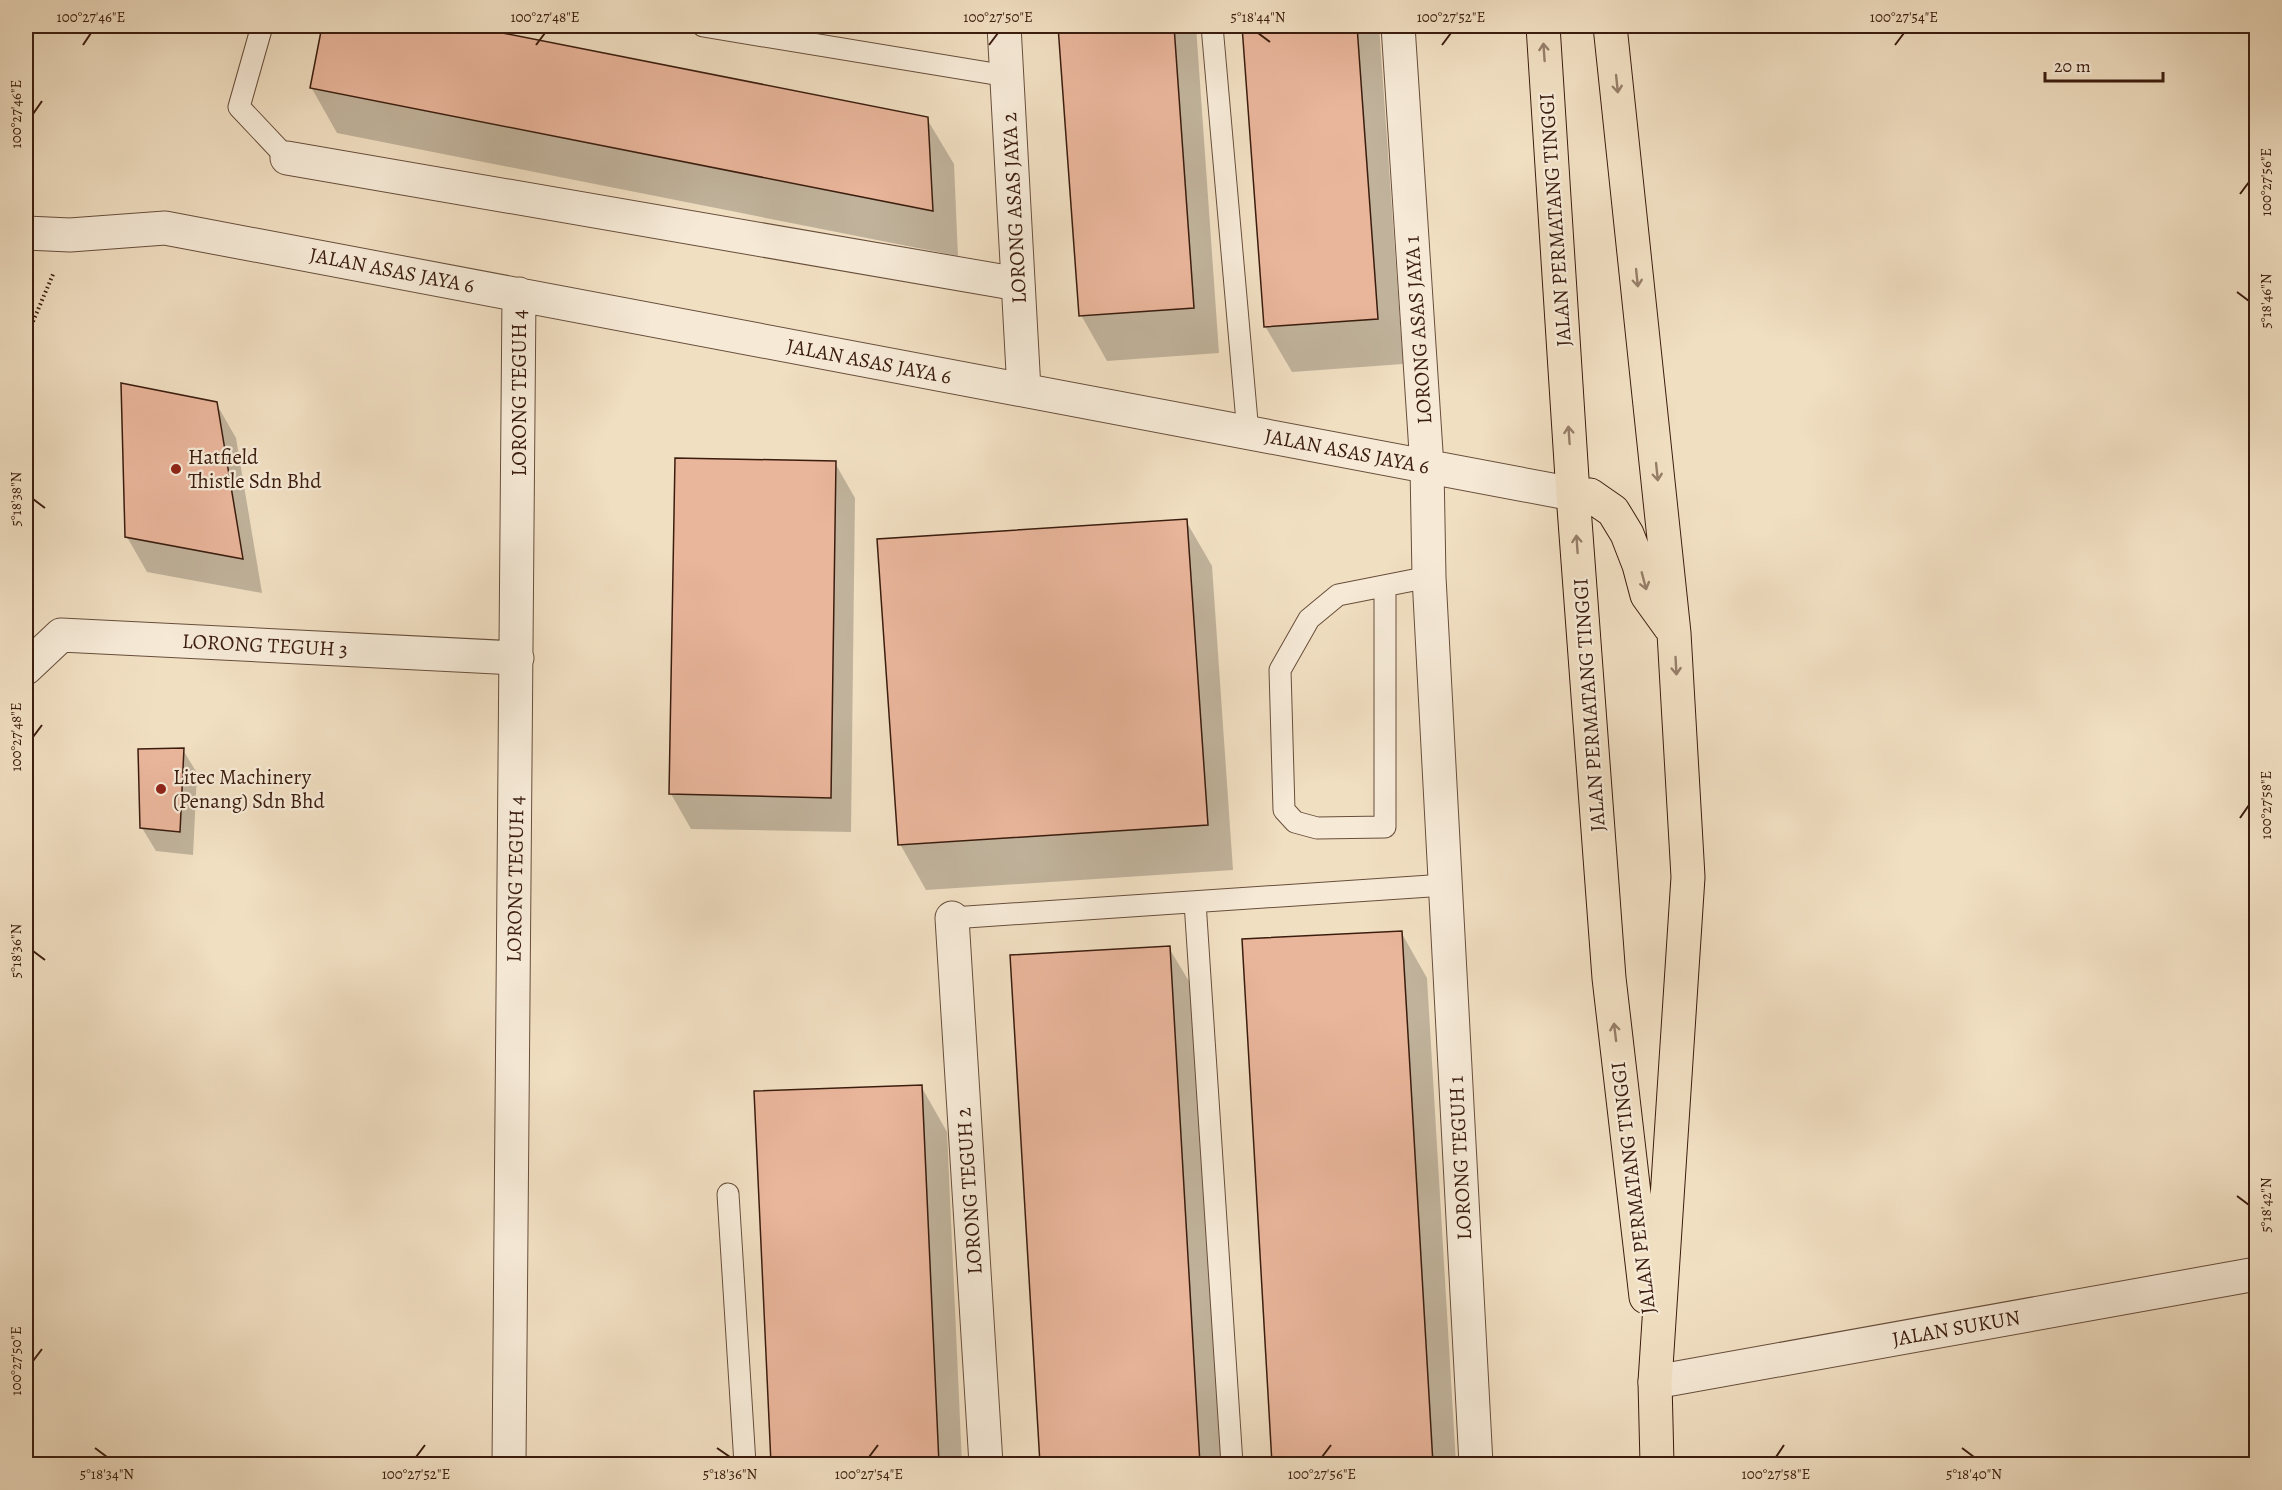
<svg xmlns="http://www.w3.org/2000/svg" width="2282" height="1490" font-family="Alegreya,serif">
<rect width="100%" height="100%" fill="#f1dfc2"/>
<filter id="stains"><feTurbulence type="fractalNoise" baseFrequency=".00333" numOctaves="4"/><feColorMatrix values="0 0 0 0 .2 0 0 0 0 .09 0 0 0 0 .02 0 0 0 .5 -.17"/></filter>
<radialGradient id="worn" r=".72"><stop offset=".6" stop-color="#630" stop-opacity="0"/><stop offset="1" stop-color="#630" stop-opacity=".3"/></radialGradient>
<path fill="#0003" d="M323 26H459L927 119 954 164 958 256 337 133 311 87Z
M856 26H962L859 30Z
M1060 26H1196L1219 353 1107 361 1081 315Z
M1243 26H1379L1403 364 1292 372 1265 326Z
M216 403 236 438 262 593 147 572 127 537Z
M835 463 855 498 851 832 691 829 671 794Z
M1186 521 1212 566 1233 870 926 890 900 844Z
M183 750 197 773 193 855 156 851 142 828Z
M1401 932 1427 978 1456 1464H1274L1243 940Z
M1169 948 1196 993 1223 1464H1041L1012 956Z
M921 1086 947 1132 962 1464H772L756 1092Z"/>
<path fill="#e9b59b" stroke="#3b1d0e" stroke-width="1.5" d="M322 26H467L928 117 933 211 310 88Z
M1058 26H1174L1194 308 1079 316Z
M1242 26H1357L1378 319 1264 327Z
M121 383 217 402 243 559 125 537Z
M675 458 836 461 831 798 669 794Z
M1187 519 1208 825 898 845 877 539Z
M184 748 180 832 140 828 138 749Z
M1402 931 1433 1464H1272L1242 939Z
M1170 946 1200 1464H1040L1010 955Z
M922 1085 939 1464H771L754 1091Z"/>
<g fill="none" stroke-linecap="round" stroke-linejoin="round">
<g stroke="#684e3b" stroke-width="23">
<path id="lane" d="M262 26 239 107 287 158
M703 26 1007 76
M1212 26 1248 433
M1385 586V827L1317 828 1295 822 1284 810 1280 670 1309 619 1338 595 1429 577
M1195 902 1232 1464
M952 918 1445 885
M728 1194 745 1464"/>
</g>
<g stroke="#684e3b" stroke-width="35">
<path id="street" d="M1004 26 1024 390
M1398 26 1427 467 1429 577 1476 1464
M287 158 1018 284
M26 233 70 235 165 228 1573 494
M26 668 61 635 517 658
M952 918 986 1464
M1655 1382 2256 1274
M509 1464 519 294"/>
</g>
<g stroke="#3b1d0e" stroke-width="35">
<path id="highway" d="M1543 26 1573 494 1609 978 1646 1297
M1610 26 1674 633 1688 877 1655 1382 1657 1464
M1573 494 1590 495 1613 511 1627 534 1639 565 1647 595 1670 627"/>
</g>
<path stroke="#3b1d0e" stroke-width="4" stroke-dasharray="1.5 3" stroke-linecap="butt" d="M26 338 54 272"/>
<use href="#lane" stroke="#f6ead7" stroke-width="21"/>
<use href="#street" stroke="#f6ead7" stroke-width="33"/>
<use href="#highway" stroke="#f1dfc2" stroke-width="33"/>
</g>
<defs><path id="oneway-shaft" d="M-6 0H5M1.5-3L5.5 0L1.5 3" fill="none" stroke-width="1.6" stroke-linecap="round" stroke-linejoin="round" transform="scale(1.5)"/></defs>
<g stroke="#967e68">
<use href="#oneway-shaft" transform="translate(1544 52) rotate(-94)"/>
<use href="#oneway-shaft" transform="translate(1617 84) rotate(84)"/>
<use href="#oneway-shaft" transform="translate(1637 278) rotate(84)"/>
<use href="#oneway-shaft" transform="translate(1569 435) rotate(-94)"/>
<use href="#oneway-shaft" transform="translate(1657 472) rotate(84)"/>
<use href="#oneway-shaft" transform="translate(1577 544) rotate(-94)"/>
<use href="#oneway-shaft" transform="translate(1644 581) rotate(75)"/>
<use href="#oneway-shaft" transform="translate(1676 666) rotate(87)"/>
<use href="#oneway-shaft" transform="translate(1615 1032) rotate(-97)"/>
</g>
<path fill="none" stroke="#3b1d0e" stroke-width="2" d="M1258 33 1270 42M83 45 91 33M536 45 545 33M989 45 998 33M1442 45 1451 33M1895 45 1904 33M33 114 42 101M2240 194 2249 182M2237 292 2249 301M33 499 45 508M33 737 42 725M2240 818 2249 805M33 951 45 960M2237 1196 2249 1205M33 1361 42 1349M95 1448 107 1457M717 1448 730 1457M1962 1448 1974 1457M416 1457 425 1445M869 1457 878 1445M1322 1457 1331 1445M1776 1457 1784 1445"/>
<g fill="#8f2418" stroke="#f6ead7" stroke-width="2">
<circle cx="176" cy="469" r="6"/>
<circle cx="161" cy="789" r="6"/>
</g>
<g text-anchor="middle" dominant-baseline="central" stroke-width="4.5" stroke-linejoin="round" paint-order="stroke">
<g font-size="21" fill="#3b1d0e" stroke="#f6ead7">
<text transform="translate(1014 208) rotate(-93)">LORONG ASAS JAYA 2</text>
<text transform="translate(1555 220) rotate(-94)">JALAN PERMATANG TINGGI</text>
<text transform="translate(392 270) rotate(11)">JALAN ASAS JAYA 6</text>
<text transform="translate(1418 330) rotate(-94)">LORONG ASAS JAYA 1</text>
<text transform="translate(869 361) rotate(11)">JALAN ASAS JAYA 6</text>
<text transform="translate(519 393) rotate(-90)">LORONG TEGUH 4</text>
<text transform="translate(1347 451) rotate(11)">JALAN ASAS JAYA 6</text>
<text transform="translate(265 645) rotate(3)">LORONG TEGUH 3</text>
<text transform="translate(1589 705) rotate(-94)">JALAN PERMATANG TINGGI</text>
<text transform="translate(515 879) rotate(-89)">LORONG TEGUH 4</text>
<text transform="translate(1460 1158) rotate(-93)">LORONG TEGUH 1</text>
<text transform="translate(1633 1188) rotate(-97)">JALAN PERMATANG TINGGI</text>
<text transform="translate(969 1191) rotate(-94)">LORONG TEGUH 2</text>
<text transform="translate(1956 1328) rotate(-10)">JALAN SUKUN</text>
</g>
<g font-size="21" fill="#3b1d0e" stroke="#f6ead7" text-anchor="start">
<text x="188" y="457">Hatfield<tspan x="188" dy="24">Thistle Sdn Bhd</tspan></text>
<text x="173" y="777">Litec Machinery<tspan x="173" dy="24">(Penang) Sdn Bhd</tspan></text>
</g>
</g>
<rect width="2282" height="1490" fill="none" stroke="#f1dfc2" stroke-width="66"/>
<path d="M2045 72v9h118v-9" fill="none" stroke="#3b1d0e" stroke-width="3"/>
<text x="2054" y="72" font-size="18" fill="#3b1d0e" stroke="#f6ead7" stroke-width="4.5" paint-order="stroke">20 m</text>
<rect x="33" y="33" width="2216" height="1424" fill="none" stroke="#3b1d0e" stroke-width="2"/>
<g font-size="15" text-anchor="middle" fill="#3b1d0e">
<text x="91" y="22">100°27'46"E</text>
<text x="545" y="22">100°27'48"E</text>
<text x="998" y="22">100°27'50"E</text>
<text x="1258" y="22">5°18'44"N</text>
<text x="1451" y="22">100°27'52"E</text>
<text x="1904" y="22">100°27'54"E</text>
<text transform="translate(16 114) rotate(-90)" y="5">100°27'46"E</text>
<text transform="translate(2266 182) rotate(-90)" y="5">100°27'56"E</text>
<text transform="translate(2266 301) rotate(-90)" y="5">5°18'46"N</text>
<text transform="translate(16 499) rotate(-90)" y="5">5°18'38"N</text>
<text transform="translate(16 737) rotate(-90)" y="5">100°27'48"E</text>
<text transform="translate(2266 805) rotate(-90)" y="5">100°27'58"E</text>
<text transform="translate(16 951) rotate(-90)" y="5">5°18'36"N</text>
<text transform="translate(2266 1205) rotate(-90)" y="5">5°18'42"N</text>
<text transform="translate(16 1361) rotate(-90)" y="5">100°27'50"E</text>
<text x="107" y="1479">5°18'34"N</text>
<text x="416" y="1479">100°27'52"E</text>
<text x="730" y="1479">5°18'36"N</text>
<text x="869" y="1479">100°27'54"E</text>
<text x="1322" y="1479">100°27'56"E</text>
<text x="1776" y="1479">100°27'58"E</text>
<text x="1974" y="1479">5°18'40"N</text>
</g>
<rect width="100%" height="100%" filter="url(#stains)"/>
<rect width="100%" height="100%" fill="url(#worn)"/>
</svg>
